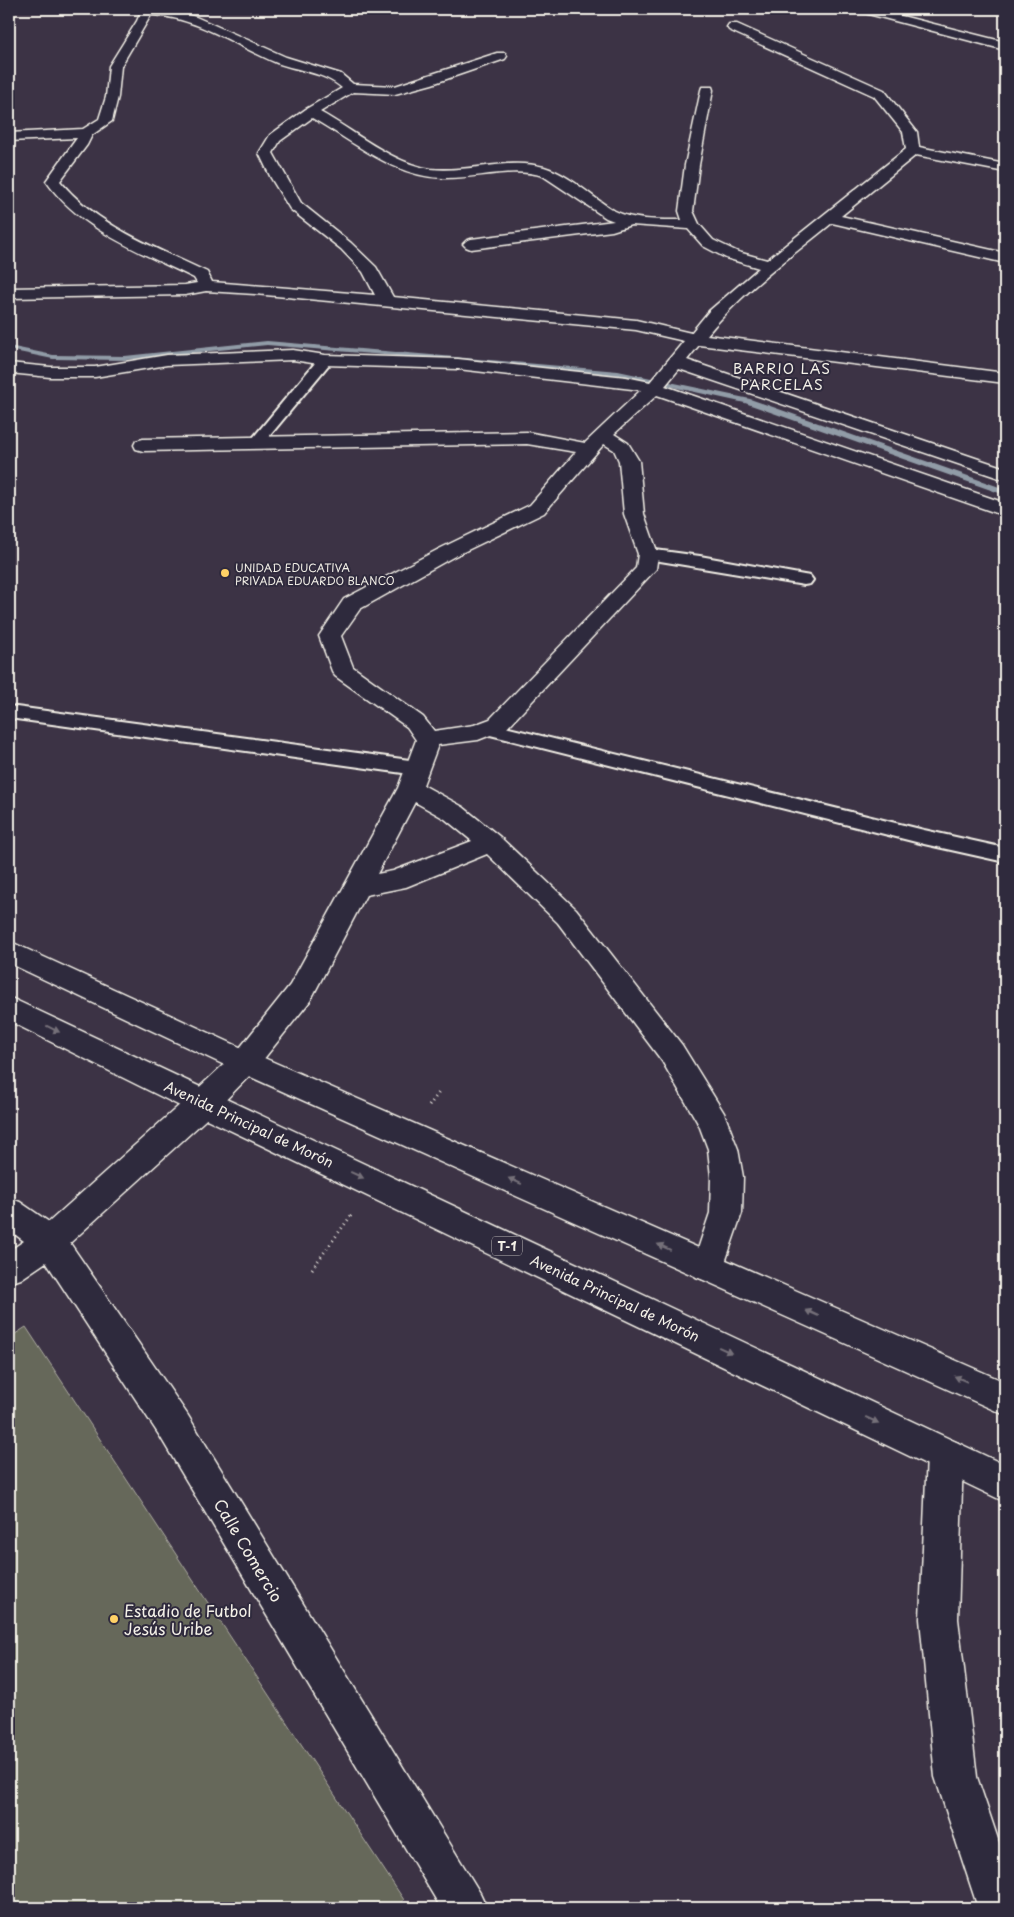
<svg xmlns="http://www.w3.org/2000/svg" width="1014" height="1917" font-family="'Playpen Sans',sans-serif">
<rect width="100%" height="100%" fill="#3c3345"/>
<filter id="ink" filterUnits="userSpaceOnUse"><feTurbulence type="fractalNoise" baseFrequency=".02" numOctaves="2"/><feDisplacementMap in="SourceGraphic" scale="10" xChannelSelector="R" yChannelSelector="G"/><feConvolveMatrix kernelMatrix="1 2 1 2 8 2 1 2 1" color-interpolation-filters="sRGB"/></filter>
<g filter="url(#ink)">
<path fill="#66685a" stroke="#adaca1" d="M26 1327 404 1900 394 1908H9V1338Z"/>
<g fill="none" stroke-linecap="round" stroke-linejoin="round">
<path fill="#919ca7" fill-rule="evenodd" d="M267 341 618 371 750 399 1005 489V495L745 403 618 375 267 345 125 360 53 359 9 350V346L53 355 125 356Z"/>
<g stroke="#f4f1e8" stroke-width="4">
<path id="service" d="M325 356 330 357 332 360 330 363 262 445H252L249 442 252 439 320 357Z
M648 549 700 556 804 575 810 576 813 580 810 584 804 585 642 558 640 554 642 550Z
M9 706 417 761 424 763 427 768 424 773 417 775 9 718Z
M489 723 924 830 1005 848V862L924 844 482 733 479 729 482 725Z"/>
</g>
<g stroke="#f4f1e8" stroke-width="3">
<path id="minor" d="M142 9H168L196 17 286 57 341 74 353 84 395 86 497 53H505L507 56 505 59 432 84 395 94 353 92 320 112C353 130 393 164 431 169 468 173 508 157 544 167 571 175 592 198 615 211 634 221 661 220 682 220L679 211 685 165 701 90 702 87H712L713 90 699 165 693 211 699 224 713 240 738 252 767 260 906 149 903 132 874 96 729 30 727 27 729 24H737L884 90 917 132 919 147 1005 164V172L916 155 841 216 1005 253V263L832 223C789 258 742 292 707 335L1005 373V383L699 345 687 360 1005 468V480L679 369 665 386 1005 503V516L657 395 614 434 628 443 639 461 644 514 658 554 656 569 506 729 478 740 438 745 423 785 463 807 500 837 576 909 682 1045 724 1113 738 1149 743 1177 742 1213 720 1277 708 1281 696 1277 692 1267 710 1213 711 1177 708 1149 699 1125 662 1061 558 923 487 854 406 887 366 895 310 1001 255 1070 214 1112 70 1243 187 1414 480 1893 487 1908H441L161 1438 46 1262 21 1279 9 1283V1251L24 1241 9 1230V1198L20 1202 49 1222 192 1094 235 1054 290 985 398 788 416 740 407 727 335 676 332 671 319 636 344 599 439 549 530 505 576 452 527 444 143 451 136 449 134 445 136 441 143 439 527 432 585 443 641 390 458 369 325 365 293 360 167 365 95 377H50L9 373V363L50 367H95L167 355 293 350 325 355 458 359 626 377 650 382 684 341 636 330 255 294 206 291 185 295 9 298V288L185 285 197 283 194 278C142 252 81 231 46 181L77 138 9 141V133L83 129 99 119 106 97 109 66 137 21ZM151 15C197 17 236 46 277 63 299 71 324 72 342 88L306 109 270 135 259 153 271 178 290 209 341 249 363 272 375 295 212 282 207 272C155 247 98 227 60 181L87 145 92 135 112 121 118 97 121 66ZM312 118C353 141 394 177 443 178 476 179 511 166 543 176L606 218 614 221 471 239 466 241 463 244 466 247 471 249 612 231 631 225 688 229 703 246 726 258 759 268 709 311 691 333 636 320 393 297 376 267 351 243 301 203 273 153 280 141ZM604 444 614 450 619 461 624 514 638 554 636 568 490 719 474 725 434 731 423 717 353 667 341 636 360 609 453 557 544 513ZM415 802 445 819 472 841 393 871 377 874Z
M855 9H874L1005 42V50L857 11Z
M945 1438 958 1443 963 1455 958 1619 977 1777 1005 1860V1908H978L935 1777 920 1619 927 1455 932 1443Z"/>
</g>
<g stroke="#f4f1e8" stroke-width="3">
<path id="primary" d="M9 941 255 1054 1005 1382V1415L235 1070 9 963Z
M9 997 1005 1465V1502L192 1112 9 1021Z"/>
</g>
<path stroke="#f4f1e8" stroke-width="3" stroke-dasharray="1 4" stroke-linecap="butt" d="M429 1106 440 1091
M312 1269 353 1213"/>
<use href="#service" fill="#2f2a3d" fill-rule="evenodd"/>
<use href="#minor" fill="#2f2a3d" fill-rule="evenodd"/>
<use href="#primary" fill="#2f2a3d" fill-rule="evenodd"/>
</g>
<defs><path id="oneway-solid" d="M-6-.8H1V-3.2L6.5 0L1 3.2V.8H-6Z" transform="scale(1.25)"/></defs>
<g fill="#747079">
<use href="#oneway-solid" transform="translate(53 1029) rotate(26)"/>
<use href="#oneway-solid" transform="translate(357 1175) rotate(25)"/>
<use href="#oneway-solid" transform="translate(515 1181) rotate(-156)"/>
<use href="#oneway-solid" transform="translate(664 1247) rotate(-156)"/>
<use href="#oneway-solid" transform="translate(812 1313) rotate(-156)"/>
<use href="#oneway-solid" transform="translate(725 1350) rotate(25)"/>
<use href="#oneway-solid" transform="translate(961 1379) rotate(-156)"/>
<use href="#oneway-solid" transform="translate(872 1420) rotate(25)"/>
</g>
</g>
<g fill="#ffd166" stroke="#2f2a3d" stroke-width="2">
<circle cx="225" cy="573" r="5"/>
<circle cx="114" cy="1619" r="5"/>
</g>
<g text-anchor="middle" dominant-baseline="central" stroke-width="4" stroke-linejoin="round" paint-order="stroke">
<g font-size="11" fill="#f4f1e8" stroke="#2f2a3d" text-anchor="start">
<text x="235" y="567">UNIDAD EDUCATIVA<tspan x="235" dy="13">PRIVADA EDUARDO BLANCO</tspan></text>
</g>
<rect fill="#2f2a3d" stroke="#b9b5b5" stroke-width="1" x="492" y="1236.5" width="30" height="19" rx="4"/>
<g font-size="12" font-weight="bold" fill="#f4f1e8">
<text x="507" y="1246">T-1</text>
</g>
<g font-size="14" letter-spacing="1" fill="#f4f1e8" stroke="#2f2a3d">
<text x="782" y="368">BARRIO LAS<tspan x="782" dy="16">PARCELAS</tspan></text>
</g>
<g font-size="14" fill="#f4f1e8" stroke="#2f2a3d">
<text transform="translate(249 1124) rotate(25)">Avenida Principal de Morón</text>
<text transform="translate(615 1298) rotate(25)">Avenida Principal de Morón</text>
</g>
<g font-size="16" fill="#f4f1e8" stroke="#2f2a3d">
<text transform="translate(249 1550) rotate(59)">Calle Comercio</text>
</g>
<g font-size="16" fill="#f4f1e8" stroke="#2f2a3d" text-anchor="start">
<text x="124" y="1610">Estadio de Futbol<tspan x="124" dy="18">Jesús Uribe</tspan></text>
</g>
</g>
<rect width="1014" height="1917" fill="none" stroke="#2f2a3d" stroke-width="30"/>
<rect x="15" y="15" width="984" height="1887" fill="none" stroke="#f4f1e8" stroke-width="2" filter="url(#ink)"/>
</svg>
